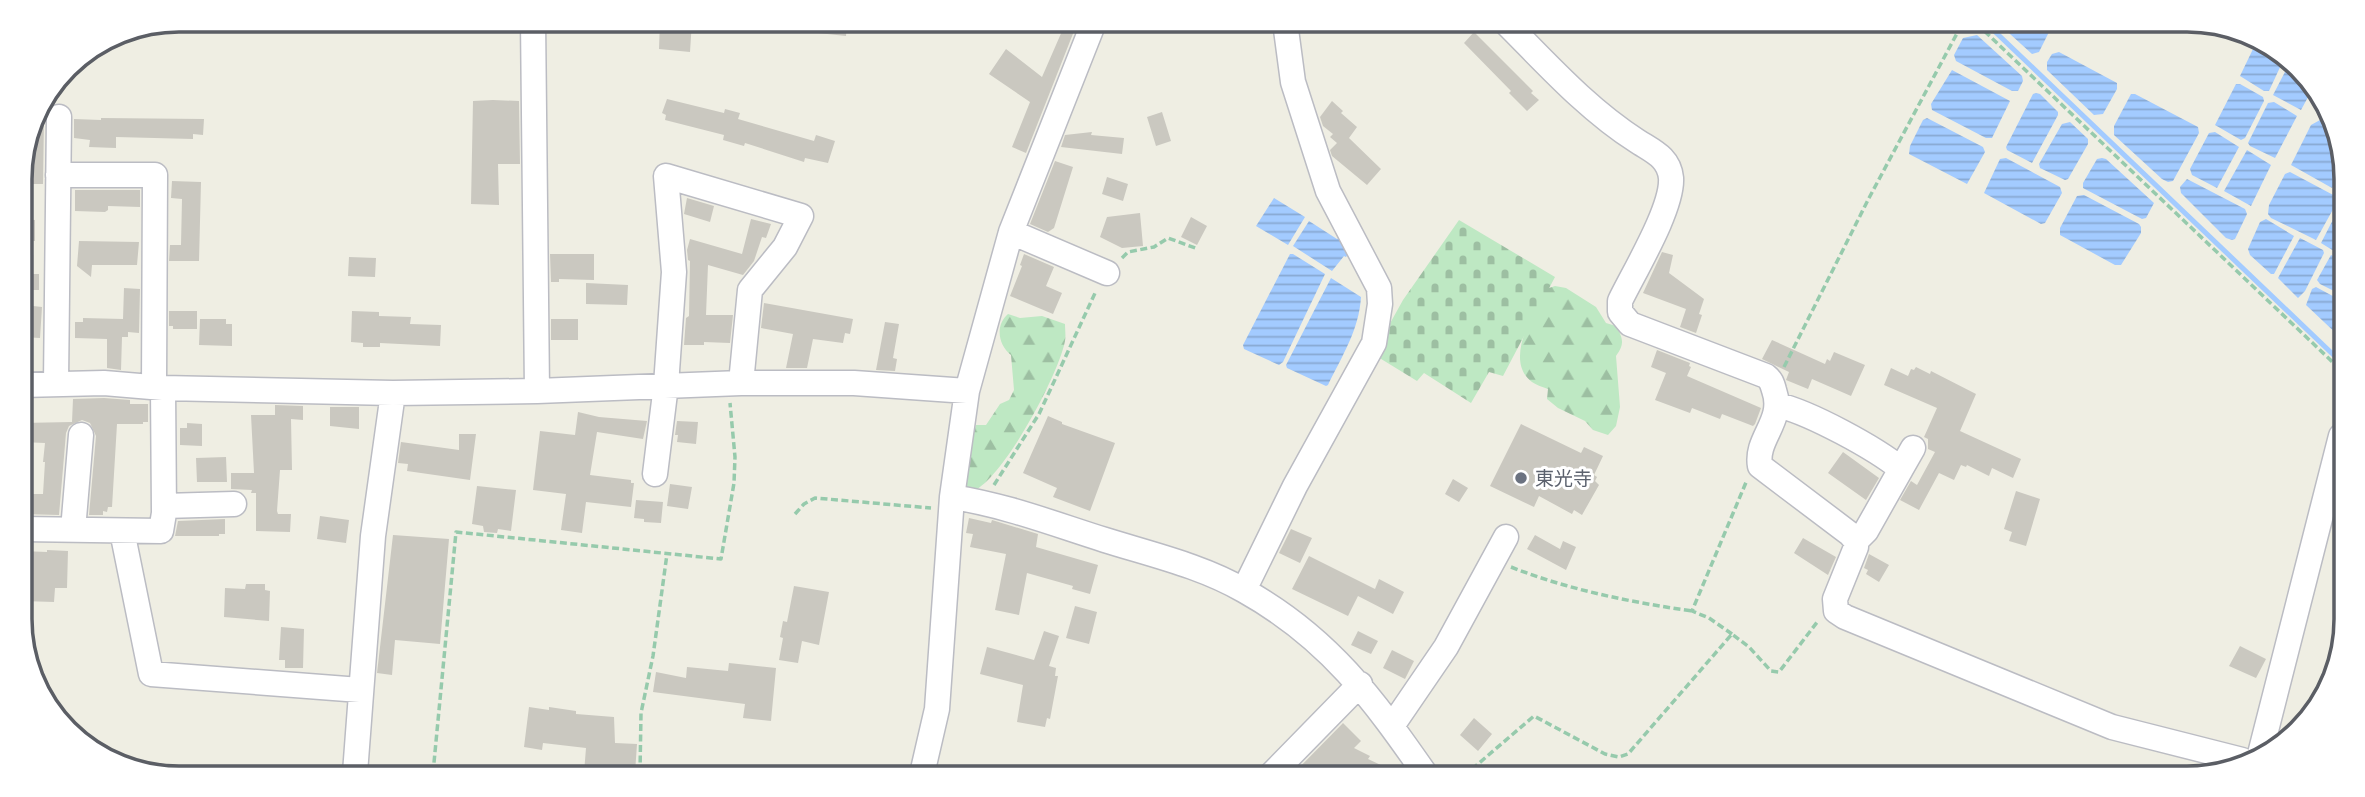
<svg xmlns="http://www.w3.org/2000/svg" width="2365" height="797" font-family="'DM Sans','Noto Sans JP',sans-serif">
<defs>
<pattern id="forest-firs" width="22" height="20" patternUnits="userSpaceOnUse" patternTransform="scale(1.75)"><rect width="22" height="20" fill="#bee8c3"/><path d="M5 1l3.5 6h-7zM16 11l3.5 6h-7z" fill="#9dbfa2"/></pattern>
<pattern id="cemetery-stones" width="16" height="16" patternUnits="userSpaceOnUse" patternTransform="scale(1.75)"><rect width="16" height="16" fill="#bee8c3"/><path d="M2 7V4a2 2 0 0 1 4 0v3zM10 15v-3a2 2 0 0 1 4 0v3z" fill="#9dbfa2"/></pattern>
<pattern id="water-rules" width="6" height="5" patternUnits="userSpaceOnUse" patternTransform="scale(1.75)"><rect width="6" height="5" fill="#a3cbff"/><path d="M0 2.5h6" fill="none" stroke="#88a8d2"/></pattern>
</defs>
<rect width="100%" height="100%" fill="#efeee3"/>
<path fill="url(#forest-firs)" d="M1555 286 1566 288 1596 307 1606 323 1616 326C1623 338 1625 344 1616 356L1620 407 1616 426 1608 435 1593 430 1585 421 1558 408 1547 399 1548 389C1543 387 1536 385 1532 382 1503 360 1534 312 1546 289Z
M1008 314 1020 318 1042 316 1065 324C1065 329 1066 336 1065 341 1059 374 1002 482 971 492L965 487C971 466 969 446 976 425H986L1000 404 1009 400 1014 390 1011 355C998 345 995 325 1008 314Z"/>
<path fill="url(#cemetery-stones)" d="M1459 220 1555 277 1503 376 1489 372 1471 403 1424 373 1417 381 1373 354 1403 300Z"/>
<path fill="url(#water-rules)" d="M1999 24H2053L2039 52 2032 54Z
M1977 35 2022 76 2023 81 2018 91H2012L1956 61 1954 55 1963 38Z
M2253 49H2258L2282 63 2269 91H2264L2240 76Z
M2059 52 2117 83V89L2103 114 2094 115 2047 70V62L2052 54Z
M2292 66 2307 75 2313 88 2301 110 2273 95 2287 68Z
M1952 70 2010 101 1992 138H1986L1932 110 1931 104Z
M2236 84H2240L2263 97 2264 101 2245 138 2241 140 2215 125Z
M2036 93 2040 94 2058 112V115L2032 163 2007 150 2006 147 2033 94Z
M2131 94H2135L2198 127 2199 133 2173 181 2168 182 2162 179 2114 135V126Z
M2274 102 2297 116 2275 158 2250 146 2248 143 2268 103Z
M1927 118 1983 147 1985 152 1967 184 1909 154 1910 146 1923 120Z
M2320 120 2331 124C2342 146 2350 167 2332 188L2291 165 2311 125Z
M2070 122 2088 139V144L2068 179 2065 180 2040 168 2039 164 2062 124Z
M2215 132 2239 147 2217 188 2192 175 2190 169 2209 133Z
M2247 150 2271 165 2251 206 2224 191Z
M2006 158 2060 187 2062 193 2045 223 2041 224 1984 193 2000 159Z
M2102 158 2106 159 2154 203 2146 218 2142 219 2083 188V183L2097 159Z
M2290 172 2337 197 2336 204 2316 240 2271 218 2268 214 2269 205 2285 174Z
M2187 179 2245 209 2247 214 2235 239 2232 240 2226 238 2181 193 2180 187Z
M2084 195 2139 224 2141 227V233L2121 265H2115L2060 235V228L2077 196Z
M1274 198 1305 217 1288 245 1256 226Z
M2342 202V256L2321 243Z
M2266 219 2294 236 2274 274H2271L2250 255 2248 249 2260 222Z
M1309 221 1337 239 1339 238 1351 250 1346 257 1344 256 1332 271 1293 246Z
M2300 238 2323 250 2324 253 2305 291 2298 298 2278 278Z
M1290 254H1293L1325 274 1283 362 1279 365 1244 349 1243 345Z
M2331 255 2342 261V295L2320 284 2317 280Z
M1331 278 1361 297C1359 330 1342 356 1328 385L1326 386 1287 368 1286 365Z
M2316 287 2342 301V339L2306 305 2312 289Z"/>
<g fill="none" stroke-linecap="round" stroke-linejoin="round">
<path stroke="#a3cbff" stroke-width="5" d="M1987 24 2342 363"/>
</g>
<path fill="#cac8c0" d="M660 21H692L690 52 659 49Z
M799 21H847L846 36 799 31Z
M1066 22 1076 26 1026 153 1012 147 1030 102 989 74 1006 49 1042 77Z
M1474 32 1533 91 1531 93 1539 100 1527 111 1509 93 1511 91 1464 43Z
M667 99 724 113 725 109 740 113 738 119 814 141 816 135 835 141 828 163 805 158 804 162 745 143 744 146 723 140 724 135 665 120 666 115 662 113Z
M493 100 519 101 520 164H498L499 205 471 204 473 101Z
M1332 101 1343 111 1341 113 1357 127 1349 138 1381 169 1367 185 1332 156 1330 150 1337 143 1330 137 1333 134 1323 126 1320 117Z
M1162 112 1171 141 1156 146 1147 117Z
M101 118 204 119 203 135 193 134V139L116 137V148L89 147 90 140 74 138V119L101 120Z
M31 119H44L43 184H20V168Z
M1092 132 1091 135 1124 138 1122 154 1061 147 1065 135Z
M1055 161 1073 167 1054 228 1048 232 1030 224Z
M1107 177 1128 184 1123 201 1102 194Z
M172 181 201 182 199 261H169L170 245H181L182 199 171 198Z
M75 190H140V207L108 206V210L105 212 75 211Z
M687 198 714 206 710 222 684 214Z
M1140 213 1143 246 1122 248 1100 237 1107 217Z
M1191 217 1207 226 1197 245 1181 237Z
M20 219 35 220V241L20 240Z
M751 219 771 224 766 238 762 237 754 261 743 275 708 265 706 315H733L730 343 704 342V345H684L686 318 689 316 690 261 688 260 687 250 690 239 742 254Z
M79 241 139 242 137 265H92L91 277 77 266Z
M1662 252 1673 255 1669 273 1704 299 1699 314 1702 315 1696 333 1680 327 1686 309 1643 293Z
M550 254H594V280L559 279V282H551Z
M1024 254 1054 267 1046 286 1062 293 1053 314 1010 296 1022 266 1020 265Z
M349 257 376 258 375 277 348 276Z
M20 274H39V290H20Z
M586 283 628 285 627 305 586 304Z
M124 288 140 289 139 333 128 332V337H122L121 370 107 368V339L75 338V322H83V318L123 319Z
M764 303 853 319 850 334 845 333 843 343 813 339 807 368H786L793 334 761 328Z
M33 306 42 307 40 338 21 337 20 322H33Z
M169 311H197V329H173V326H169Z
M352 311 379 312V316L411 317 410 324 441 325 440 346 380 343V347H363V343L351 342Z
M200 319H226V324H232V346L199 345Z
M551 319H578V340H551Z
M885 322 899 324 893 358 897 359 895 371 876 370Z
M1772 340 1825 364 1827 359 1830 361 1834 352 1865 365 1851 396 1812 379 1808 389 1786 380 1789 372 1762 359Z
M1657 350 1690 363 1689 366 1691 367 1687 376 1761 408 1755 424 1753 426 1722 414 1720 419 1692 408 1690 413 1655 400 1666 373 1651 367Z
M1916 367 1930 374 1931 371 1976 394 1960 431 2021 459 2013 478 1992 468 1989 476 1967 465 1966 467 1961 465 1954 480 1939 473 1919 510 1900 500 1911 481 1917 485 1935 452 1928 449V439L1924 437 1937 408 1884 385 1891 368 1908 376 1911 369 1914 370Z
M104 398 130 400V404H148V422H143V424H117L112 507H108L107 512 103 511V515H89L96 436 90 423 82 420 69 426 66 433 59 515 21 514V494H43L45 462H43L45 443 21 442V423L72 422 73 399Z
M275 405 303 406V420L291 419 292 470H280L277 511 278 514H291L290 532 256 531V493H251L252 490 231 489V473H254L251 415H275Z
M330 407H359V429L330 426Z
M578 412 599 417 647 421 643 439 597 432 590 475 631 480V483H634L631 507 586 502 582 533 561 530 566 494 533 490 540 431 575 435Z
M1048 416 1062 422V424L1115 443 1090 511 1053 497 1057 488 1023 473Z
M677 421 698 422 696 444 677 442 678 435H675Z
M187 423 202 424V446L180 445V428H187Z
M1521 424 1581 453 1584 447 1603 456 1594 475 1597 477 1595 481 1599 485 1582 515 1574 510 1572 514 1539 496 1534 507 1490 486Z
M459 434H476L470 480 407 471 408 464 398 463 401 442 459 450Z
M1843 452 1879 478 1866 500 1828 473Z
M226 457 227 482H197L196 458Z
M1453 479 1468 488 1459 502 1445 494Z
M670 484 692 487 688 509 667 506Z
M477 486 516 490 511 531 498 529 497 533 484 532 483 526 472 524Z
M2016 491 2040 499 2026 546 2009 541 2012 532 2004 529Z
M636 500 663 502 661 523 644 522V519L634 518Z
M320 516 349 520 346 543 317 539Z
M969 518 991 523 992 520 1038 534 1036 547 1098 565 1090 594 1072 589 1073 586 1027 573 1019 615 995 610 1006 554 970 547 973 534 966 533Z
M225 519V534H219V536H175L178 521Z
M1291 529 1312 538 1300 563 1279 553Z
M393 535 449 539 440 644 395 640 392 675 377 673Z
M1535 535 1560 549 1563 541 1576 547 1566 570 1527 549Z
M1803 538 1836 557 1828 575 1794 553Z
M47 550 68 551 67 588H55L54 602 22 601V551L47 552Z
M1869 554 1889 565 1879 582 1866 574 1868 570 1864 568Z
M1309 556 1375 589 1379 579 1404 592 1393 614 1358 596 1348 616 1292 589Z
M246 584H265V590L270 591 269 621 224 617 225 588 245 589Z
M794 586 829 592 819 645 802 641 798 663 779 660 783 638 780 637 783 621 787 622Z
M1075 606 1097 612 1089 644 1066 638Z
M281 627 304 629 303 668H285V660H279Z
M1044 631 1059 636 1049 666 1056 668 1055 676H1058L1050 719 1047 718 1045 727 1017 722 1023 685 980 674 987 647 1034 660Z
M1358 631 1378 641 1371 654 1351 645Z
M2240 646 2266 659 2256 678 2229 666Z
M1392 650 1414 661 1405 679 1383 668Z
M729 663 776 668 771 721 743 718 745 704 653 692 656 672 686 678 687 667 728 671Z
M529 707 549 710V707L576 711V714L614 717 615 743 637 744 635 773H584L586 748 543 743 542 750 524 747Z
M1474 718 1492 734 1478 751 1460 735Z
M1343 723 1361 741 1354 748 1370 756 1368 759 1402 775H1292Z"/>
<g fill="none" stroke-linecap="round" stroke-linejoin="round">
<g stroke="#bbbcc3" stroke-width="27">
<path id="minor" d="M533 20 537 391
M1506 23C1547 64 1587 109 1637 141 1652 151 1669 157 1671 178 1673 208 1634 272 1620 301V312L1630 324 1766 376C1771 380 1772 383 1774 390 1785 421 1755 438 1760 466L1850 534 1856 541V547L1835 599 1836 611 1845 617 2112 727 2242 760
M58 175H155L154 387
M1011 232 1107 273
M56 383 59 117
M21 385 104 383 163 388 393 393 537 391 741 383H854L967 391
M1778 405C1811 413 1875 448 1901 469L1866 531 1856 541
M1901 469 1913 448
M655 474 666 385 674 272 666 176 801 216 785 247 750 290 741 383
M952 497C1005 505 1054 524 1105 540 1153 555 1202 566 1245 591 1329 638 1373 699 1426 775
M164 506 234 504
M22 529 161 531 164 513 163 388
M73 530 81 435
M122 531 151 674 360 690
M1244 590 1295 486 1374 343 1380 304 1379 288 1328 191 1293 82 1285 22
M1392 726 1446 647 1506 537
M2260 754 2341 436
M355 773 373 536 393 393
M922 774 937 709 952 497 967 391 1011 232 1094 22
M1271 775 1360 684"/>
</g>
<path stroke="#96caac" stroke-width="3.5" stroke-dasharray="7 3.5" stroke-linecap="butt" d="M1977 24 2342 371
M1122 258 1128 252 1154 247 1168 238 1198 249
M1784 367 1869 198 1962 24
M994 485 1039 414 1096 291
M795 514 804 504 815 498 931 508
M1511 567C1569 590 1630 602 1692 611
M1732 634 1709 618 1692 611 1747 480
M433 773 456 532 721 559 734 483 735 457 730 403
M640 773 641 713 653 656 667 554
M1464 776 1534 716 1605 754 1619 757 1628 754 1732 634 1749 647 1771 671 1779 672 1818 621"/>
<use href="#minor" stroke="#fff" stroke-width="24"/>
</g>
<circle fill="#6b7280" stroke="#fff" stroke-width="2.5" cx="1521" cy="478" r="7"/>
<g text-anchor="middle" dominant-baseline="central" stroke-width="6" stroke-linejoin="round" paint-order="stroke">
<g font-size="19" fill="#5b616d" stroke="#fff" text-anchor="start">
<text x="1535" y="478">東光寺</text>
</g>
</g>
<path d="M0 0H2365V797H0ZM179 32H2187A147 147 0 0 1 2334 179V619A147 147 0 0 1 2187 766H179A147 147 0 0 1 32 619V179A147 147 0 0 1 179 32Z" fill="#fff" fill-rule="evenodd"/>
<path fill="none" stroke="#5b5e65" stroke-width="3.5" d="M179 32H2187A147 147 0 0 1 2334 179V619A147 147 0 0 1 2187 766H179A147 147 0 0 1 32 619V179A147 147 0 0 1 179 32Z"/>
</svg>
